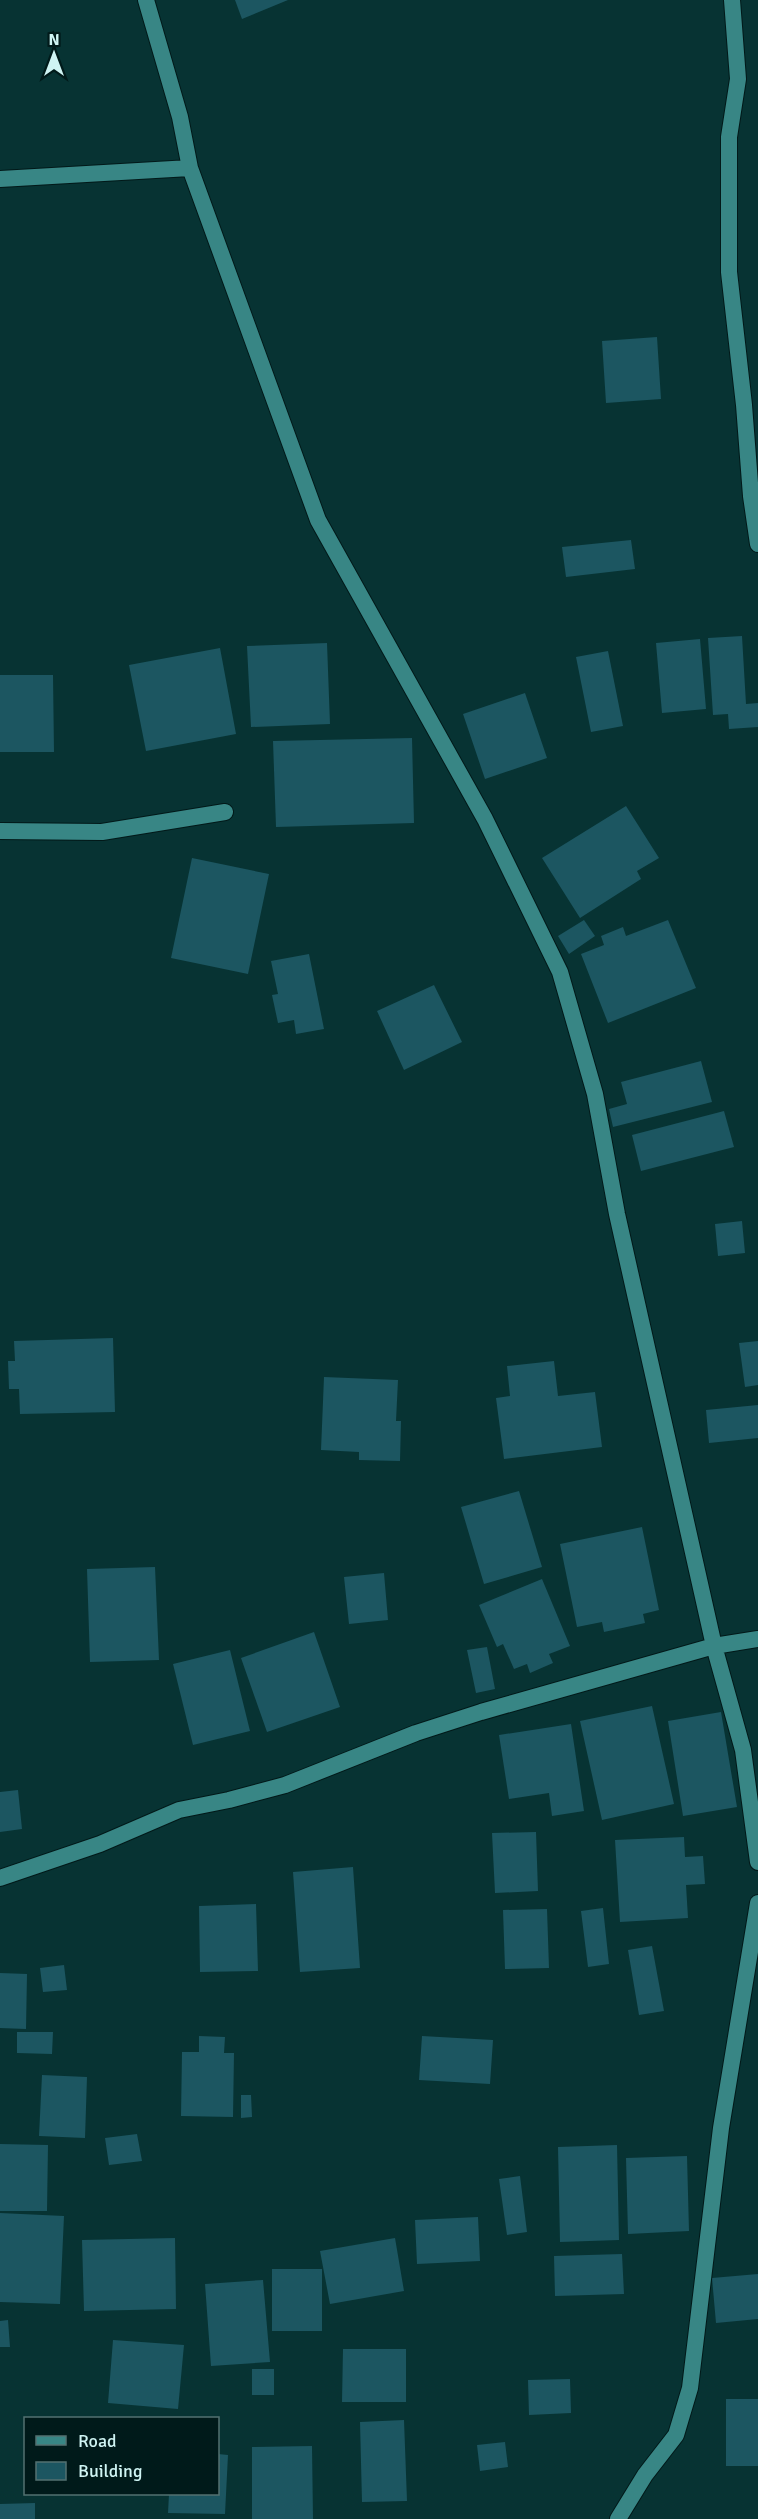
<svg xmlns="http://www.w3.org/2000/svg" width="758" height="2519" font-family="Signika,sans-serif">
<rect width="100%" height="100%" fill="#073333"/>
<path fill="#1c5661" d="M235 0H288L242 19Z
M657 337 661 399 606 403 602 341Z
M631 540 635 569 566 577 562 547Z
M742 636 746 704 758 703V727L729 729 728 714 713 715 708 638Z
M700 639 706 709 662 713 656 643Z
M327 643 330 724 251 727 247 646Z
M220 648 236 734 146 751 129 665Z
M608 651 623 726 591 732 576 657Z
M0 675H53L54 752H0Z
M525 693 547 758 485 779 463 714Z
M412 738 414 823 276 827 273 741Z
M626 806 659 858 637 871 641 879 580 918 542 858Z
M192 858 269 874 248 974 171 958Z
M584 920 595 936 569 954 558 936Z
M668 920 696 988 608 1023 581 954 604 945 601 936 623 927 626 936Z
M309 954 324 1029 296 1034 294 1020 278 1023 272 995 278 994 271 961Z
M434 985 462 1042 404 1070 377 1011Z
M701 1061 712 1102 613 1127 609 1109 627 1104 621 1082Z
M724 1111 734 1147 641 1171 632 1135Z
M742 1221 745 1253 718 1256 715 1224Z
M113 1338 115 1412 20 1414 19 1389H9L8 1361H15L14 1341Z
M758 1341V1385L745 1387 739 1343Z
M554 1361 558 1396 595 1392 602 1447 504 1459 496 1398 510 1396 507 1366Z
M324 1377 398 1380 396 1421H401L400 1461 359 1460V1452L321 1450Z
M758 1405V1438L709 1443 706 1410Z
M519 1491 542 1567 484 1584 461 1507Z
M642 1527 659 1610 643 1614 645 1623 604 1632 602 1622 577 1627 560 1544Z
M155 1567 159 1660 90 1662 87 1569Z
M384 1573 388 1620 349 1624 344 1577Z
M542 1579 570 1646 549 1654 553 1663 530 1673 527 1664 514 1669 503 1644 497 1647 479 1605Z
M314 1632 340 1707 267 1732 241 1658Z
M487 1647 495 1689 476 1693 467 1650Z
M230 1650 250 1731 193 1745 173 1664Z
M652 1706 674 1804 602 1820 580 1721Z
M721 1712 737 1807 683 1816 668 1721Z
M571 1724 584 1811 552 1816 549 1793 509 1799 499 1735Z
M18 1790 22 1829 0 1832V1792Z
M536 1832 538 1891 495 1893 492 1833Z
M684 1837 685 1857 703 1856 705 1884 686 1885 688 1918 620 1922 615 1840Z
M353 1867 360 1968 300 1972 293 1872Z
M256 1904 258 1971 200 1972 199 1906Z
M603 1908 609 1964 588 1967 581 1911Z
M547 1909 549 1968 505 1969 503 1910Z
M652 1946 664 2011 639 2015 628 1950Z
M64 1965 67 1990 43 1992 40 1968Z
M0 1973 27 1974 26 2029 0 2028Z
M17 2032H53L52 2054 17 2053Z
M199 2036 225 2037 224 2053H234L233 2117 181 2116 182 2052H199Z
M422 2036 493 2040 490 2084 419 2080Z
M42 2075 87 2077 85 2138 39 2136Z
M241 2095H251L252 2117 241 2118Z
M137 2134 142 2161 109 2165 105 2138Z
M0 2144 48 2145 47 2211H0Z
M617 2145 619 2240 560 2242 558 2147Z
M687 2156 689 2231 628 2234 626 2158Z
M520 2176 527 2232 507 2235 499 2179Z
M0 2213 64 2216 60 2304 0 2302Z
M478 2217 480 2261 417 2264 415 2220Z
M175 2238 176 2309 84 2311 82 2240Z
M395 2238 404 2291 330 2304 320 2251Z
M622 2254 624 2294 555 2296 554 2256Z
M272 2269H322V2331H272Z
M758 2274V2319L716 2323 712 2278Z
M263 2280 270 2362 211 2366 205 2284Z
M8 2320 10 2347H0V2321Z
M113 2340 184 2345 178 2409 108 2403Z
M343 2349H406V2402H342Z
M252 2369H274V2395H252Z
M570 2379 571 2413 529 2415 528 2380Z
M726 2399H758V2466H726Z
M404 2420 407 2501 362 2502 360 2422Z
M505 2442 508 2467 480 2471 477 2445Z
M312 2446 313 2519H252V2447Z
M218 2454 228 2455 225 2514 168 2513 169 2494H218Z
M35 2503V2519H0V2504Z"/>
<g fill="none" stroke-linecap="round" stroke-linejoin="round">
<g stroke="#021919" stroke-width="18">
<path id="minor" d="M146 0 180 117 190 168 318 520 485 819 560 972 595 1094 617 1214 714 1646 743 1750 758 1862
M732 0 738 79 729 137V272L744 405 751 496 758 544
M0 179 190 168
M0 831 102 832 225 812
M0 1878 100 1844 179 1810 229 1800 285 1785 416 1733 481 1712 714 1646 758 1639
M618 2519 645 2475 676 2435 690 2388 721 2128 758 1903"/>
</g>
<use href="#minor" stroke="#388685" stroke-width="16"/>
</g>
<rect x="24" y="2417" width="195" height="78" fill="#001a1a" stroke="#537171" stroke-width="1.5"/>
<rect x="36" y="2436" width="30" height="9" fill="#388685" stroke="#537171" stroke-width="1.5"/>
<text x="78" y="2447" font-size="18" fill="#cff4f3">Road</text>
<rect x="36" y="2462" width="30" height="18" fill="#1c5661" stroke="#537171" stroke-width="1.5"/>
<text x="78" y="2477" font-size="18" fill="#cff4f3">Building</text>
<g transform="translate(54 54)" stroke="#001a1a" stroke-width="4.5" paint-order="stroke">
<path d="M0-4.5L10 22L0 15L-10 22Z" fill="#cff4f3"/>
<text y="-9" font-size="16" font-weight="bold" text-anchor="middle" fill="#cff4f3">N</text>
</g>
</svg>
